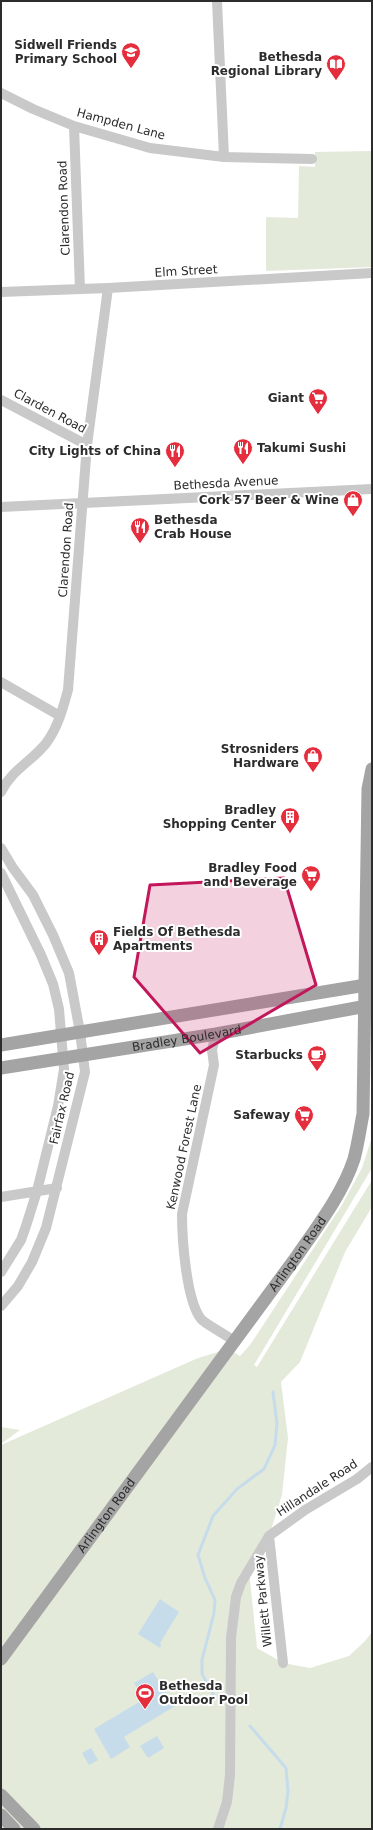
<svg xmlns="http://www.w3.org/2000/svg" width="373" height="1830" font-family="'DejaVu Sans',sans-serif">
<rect width="100%" height="100%" fill="#fff"/>
<path fill="#e3eada" d="M372 151V267L266 271V217L298 218 299 166 315 167V152Z
M372 1137V1168L254 1365 257 1367 372 1180V1207L345 1252 300 1362 281 1382 288 1438 282 1495 269 1536 249 1570 257 1648 283 1663 310 1668 349 1656 365 1641 372 1632V1829H1V1445L198 1358 228 1349 240 1356 250 1345 342 1205 362 1168Z
M1 1427 20 1430 1 1444Z"/>
<path fill="#c6dcea" d="M160 1599 179 1612 160 1643 161 1645 160 1648 138 1634Z
M153 1672 175 1706 124 1737 130 1747 111 1759 94 1729 144 1699 134 1683Z
M157 1736 164 1748 148 1758 140 1746Z
M91 1748 98 1760 89 1765 82 1753Z"/>
<g fill="none" stroke-linecap="round" stroke-linejoin="round">
<path stroke="#c6dcea" stroke-width="3" d="M215 1697 202 1674V1660L214 1613 215 1600 205 1578 198 1555 213 1516 237 1489 264 1469 275 1445 277 1423 273 1392
M250 1726 286 1768 288 1791 286 1808 280 1829"/>
<path stroke="#c9c9c9" stroke-width="10" d="M217 1 224 157
M1 93 33 109 74 126 150 148 224 157 312 159
M74 126 80 289
M1 292 108 288 372 273
M1 400 87 445
M1 507 372 489
M1 682 60 716
M1 792C11 770 34 760 47 742 58 727 63 708 68 690L87 445 108 288
M1 848 13 868 33 895 53 935 69 973 80 1032 85 1072 46 1228 32 1262 18 1286 1 1306
M1 873 41 955 53 984 59 1009 64 1069 58 1106 37 1191 26 1226 21 1240 1 1272
M216 1034 212 1050 214 1065 182 1214C182 1238 186 1300 201 1319 204 1323 228 1336 234 1341
M1 1197 57 1188
M269 1536 283 1663
M218 1829 227 1802 230 1775 231 1638 236 1597 241 1583 269 1536 305 1510 357 1479 372 1467"/>
<g stroke="#a4a4a4" stroke-width="13">
<path d="M1 1045 372 984"/>
<path id="s1" d="M1 1068 216 1034 372 1005"/>
<path id="s2" d="M1 1659 297 1256C317 1227 343 1193 354 1159 358 1144 360 1129 363 1114L368 789 372 769"/>
<path d="M1 1795 34 1829"/>
<path d="M1 1815 14 1829"/>
</g>
</g>
<path fill="#c2185b" fill-opacity="0.2" stroke="#c2185b" stroke-width="3" stroke-linejoin="round" d="M284 878 316 985 200 1053 134 977 150 885Z"/>
<defs>
<g id="school-pin" transform="scale(1)"><path d="M0 17L-7.5 6A9.5 9.5 0 1 1 7.5 6Z" fill="#e42e3e" stroke="#fff"/><path d="M0-5L7-2L0 1L-7-2ZM-4 1L0 2.5L4 1V4Q0 6-4 4Z" fill="#fff"/></g>
<g id="library-pin" transform="scale(1)"><path d="M0 17L-7.5 6A9.5 9.5 0 1 1 7.5 6Z" fill="#e42e3e" stroke="#fff"/><path d="M-6-4Q-3-5.5-.7-3.5V5Q-3 3-6 4ZM6-4Q3-5.5 .7-3.5V5Q3 3 6 4Z" fill="#fff"/></g>
<g id="supermarket-pin" transform="scale(1)"><path d="M0 17L-7.5 6A9.5 9.5 0 1 1 7.5 6Z" fill="#e42e3e" stroke="#fff"/><path d="M-6-5.5h2.5l.6 2H6L4.5 2H-2.5L-4.4-4H-6ZM-1.5 3.2a1.3 1.3 0 1 0 .1 0ZM3 3.2a1.3 1.3 0 1 0 .1 0Z" fill="#fff"/></g>
<g id="restaurant-pin" transform="scale(1)"><path d="M0 17L-7.5 6A9.5 9.5 0 1 1 7.5 6Z" fill="#e42e3e" stroke="#fff"/><path d="M-5-6h1v4h1v-4h1v4h1v-4h1v5L-1.5 .5V6h-2V.5L-5-1ZM5-6V6H3V1.5H1.5Q1.5-4 5-6Z" fill="#fff"/></g>
<g id="shop-pin" transform="scale(1)"><path d="M0 17L-7.5 6A9.5 9.5 0 1 1 7.5 6Z" fill="#e42e3e" stroke="#fff"/><path d="M-5-2.5h2.3a2.7 3.5 0 0 1 5.4 0H5L5.5 6h-11ZM-1.5-2.5h3a1.5 2.3 0 0 0-3 0Z" fill="#fff"/></g>
<g id="building-pin" transform="scale(1)"><path d="M0 17L-7.5 6A9.5 9.5 0 1 1 7.5 6Z" fill="#e42e3e" stroke="#fff"/><path d="M-4-6H4V6H1V3H-1V6H-4ZM-2.5-4.3h1.7v1.8h-1.7ZM.8-4.3h1.7v1.8H.8ZM-2.5-1h1.7V.8h-1.7ZM.8-1h1.7V.8H.8Z" fill="#fff"/></g>
<g id="cafe-pin" transform="scale(1)"><path d="M0 17L-7.5 6A9.5 9.5 0 1 1 7.5 6Z" fill="#e42e3e" stroke="#fff"/><path d="M-5.5-4.5H6V0H3Q3 3.5 0 3.5H-2.5Q-5.5 3.5-5.5 0ZM3-3.2v2h1.7v-2ZM-6 4.5H4V6H-6Z" fill="#fff"/></g>
<g id="stadium-pin" transform="scale(1)"><path d="M0 17L-7.5 6A9.5 9.5 0 1 1 7.5 6Z" fill="#e42e3e" stroke="#fff"/><path d="M0-5a6.5 5 0 1 0 0 10a6.5 5 0 1 0 0-10ZM-3.5-1.8h7v3.6h-7Z" fill="#fff"/></g>
</defs>
<g fill-rule="evenodd">
<use href="#school-pin" x="131" y="52"/>
<use href="#library-pin" x="336" y="64"/>
<use href="#supermarket-pin" x="318" y="398"/>
<use href="#restaurant-pin" x="243" y="448"/>
<use href="#restaurant-pin" x="175" y="451"/>
<use href="#shop-pin" x="353" y="500"/>
<use href="#restaurant-pin" x="140" y="527"/>
<use href="#shop-pin" x="313" y="756"/>
<use href="#building-pin" x="290" y="817"/>
<use href="#supermarket-pin" x="311" y="875"/>
<use href="#building-pin" x="99" y="939"/>
<use href="#cafe-pin" x="317" y="1055"/>
<use href="#supermarket-pin" x="304" y="1115"/>
<use href="#stadium-pin" x="145" y="1693"/>
</g>
<g text-anchor="middle" dominant-baseline="central" stroke-width="4" stroke-linejoin="round" paint-order="stroke">
<g font-size="12" font-weight="bold" fill="#2c2c2c" stroke="#fff" text-anchor="end">
<text x="117" y="45">Sidwell Friends<tspan x="117" dy="14">Primary School</tspan></text>
<text x="322" y="57">Bethesda<tspan x="322" dy="14">Regional Library</tspan></text>
<text x="304" y="398">Giant</text>
<text x="257" y="448" text-anchor="start">Takumi Sushi</text>
<text x="161" y="451">City Lights of China</text>
<text x="339" y="500">Cork 57 Beer &amp; Wine</text>
<text x="154" y="520" text-anchor="start">Bethesda<tspan x="154" dy="14">Crab House</tspan></text>
<text x="299" y="749">Strosniders<tspan x="299" dy="14">Hardware</tspan></text>
<text x="276" y="810">Bradley<tspan x="276" dy="14">Shopping Center</tspan></text>
<text x="297" y="868">Bradley Food<tspan x="297" dy="14">and Beverage</tspan></text>
<text x="113" y="932" text-anchor="start">Fields Of Bethesda<tspan x="113" dy="14">Apartments</tspan></text>
<text x="303" y="1055">Starbucks</text>
<text x="290" y="1115">Safeway</text>
<text x="159" y="1686" text-anchor="start">Bethesda<tspan x="159" dy="14">Outdoor Pool</tspan></text>
</g>
<g font-size="12" fill="#2c2c2c" stroke="#fff">
<text transform="translate(121 124) rotate(15)">Hampden Lane</text>
<text transform="translate(64 208) rotate(-92)">Clarendon Road</text>
<text transform="translate(186 271) rotate(-3)">Elm Street</text>
<text transform="translate(50 411) rotate(28)">Clarden Road</text>
<text transform="translate(226 483) rotate(-3)">Bethesda Avenue</text>
<text transform="translate(66 550) rotate(-86)">Clarendon Road</text>
<text stroke="none"><textPath href="#s1" startOffset="188">Bradley Boulevard</textPath></text>
<text transform="translate(62 1108) rotate(-77)">Fairfax Road</text>
<text transform="translate(184 1147) rotate(-78)">Kenwood Forest Lane</text>
<text stroke="none"><textPath href="#s2" startOffset="502">Arlington Road</textPath></text>
<text transform="translate(317 1488) rotate(-33)">Hillandale Road</text>
<text stroke="none"><textPath href="#s2" startOffset="178">Arlington Road</textPath></text>
<text transform="translate(263 1601) rotate(-96)">Willett Parkway</text>
</g>
</g>
<rect width="373" height="1830" fill="none" stroke="#2c2c2c" stroke-width="4"/>
</svg>
